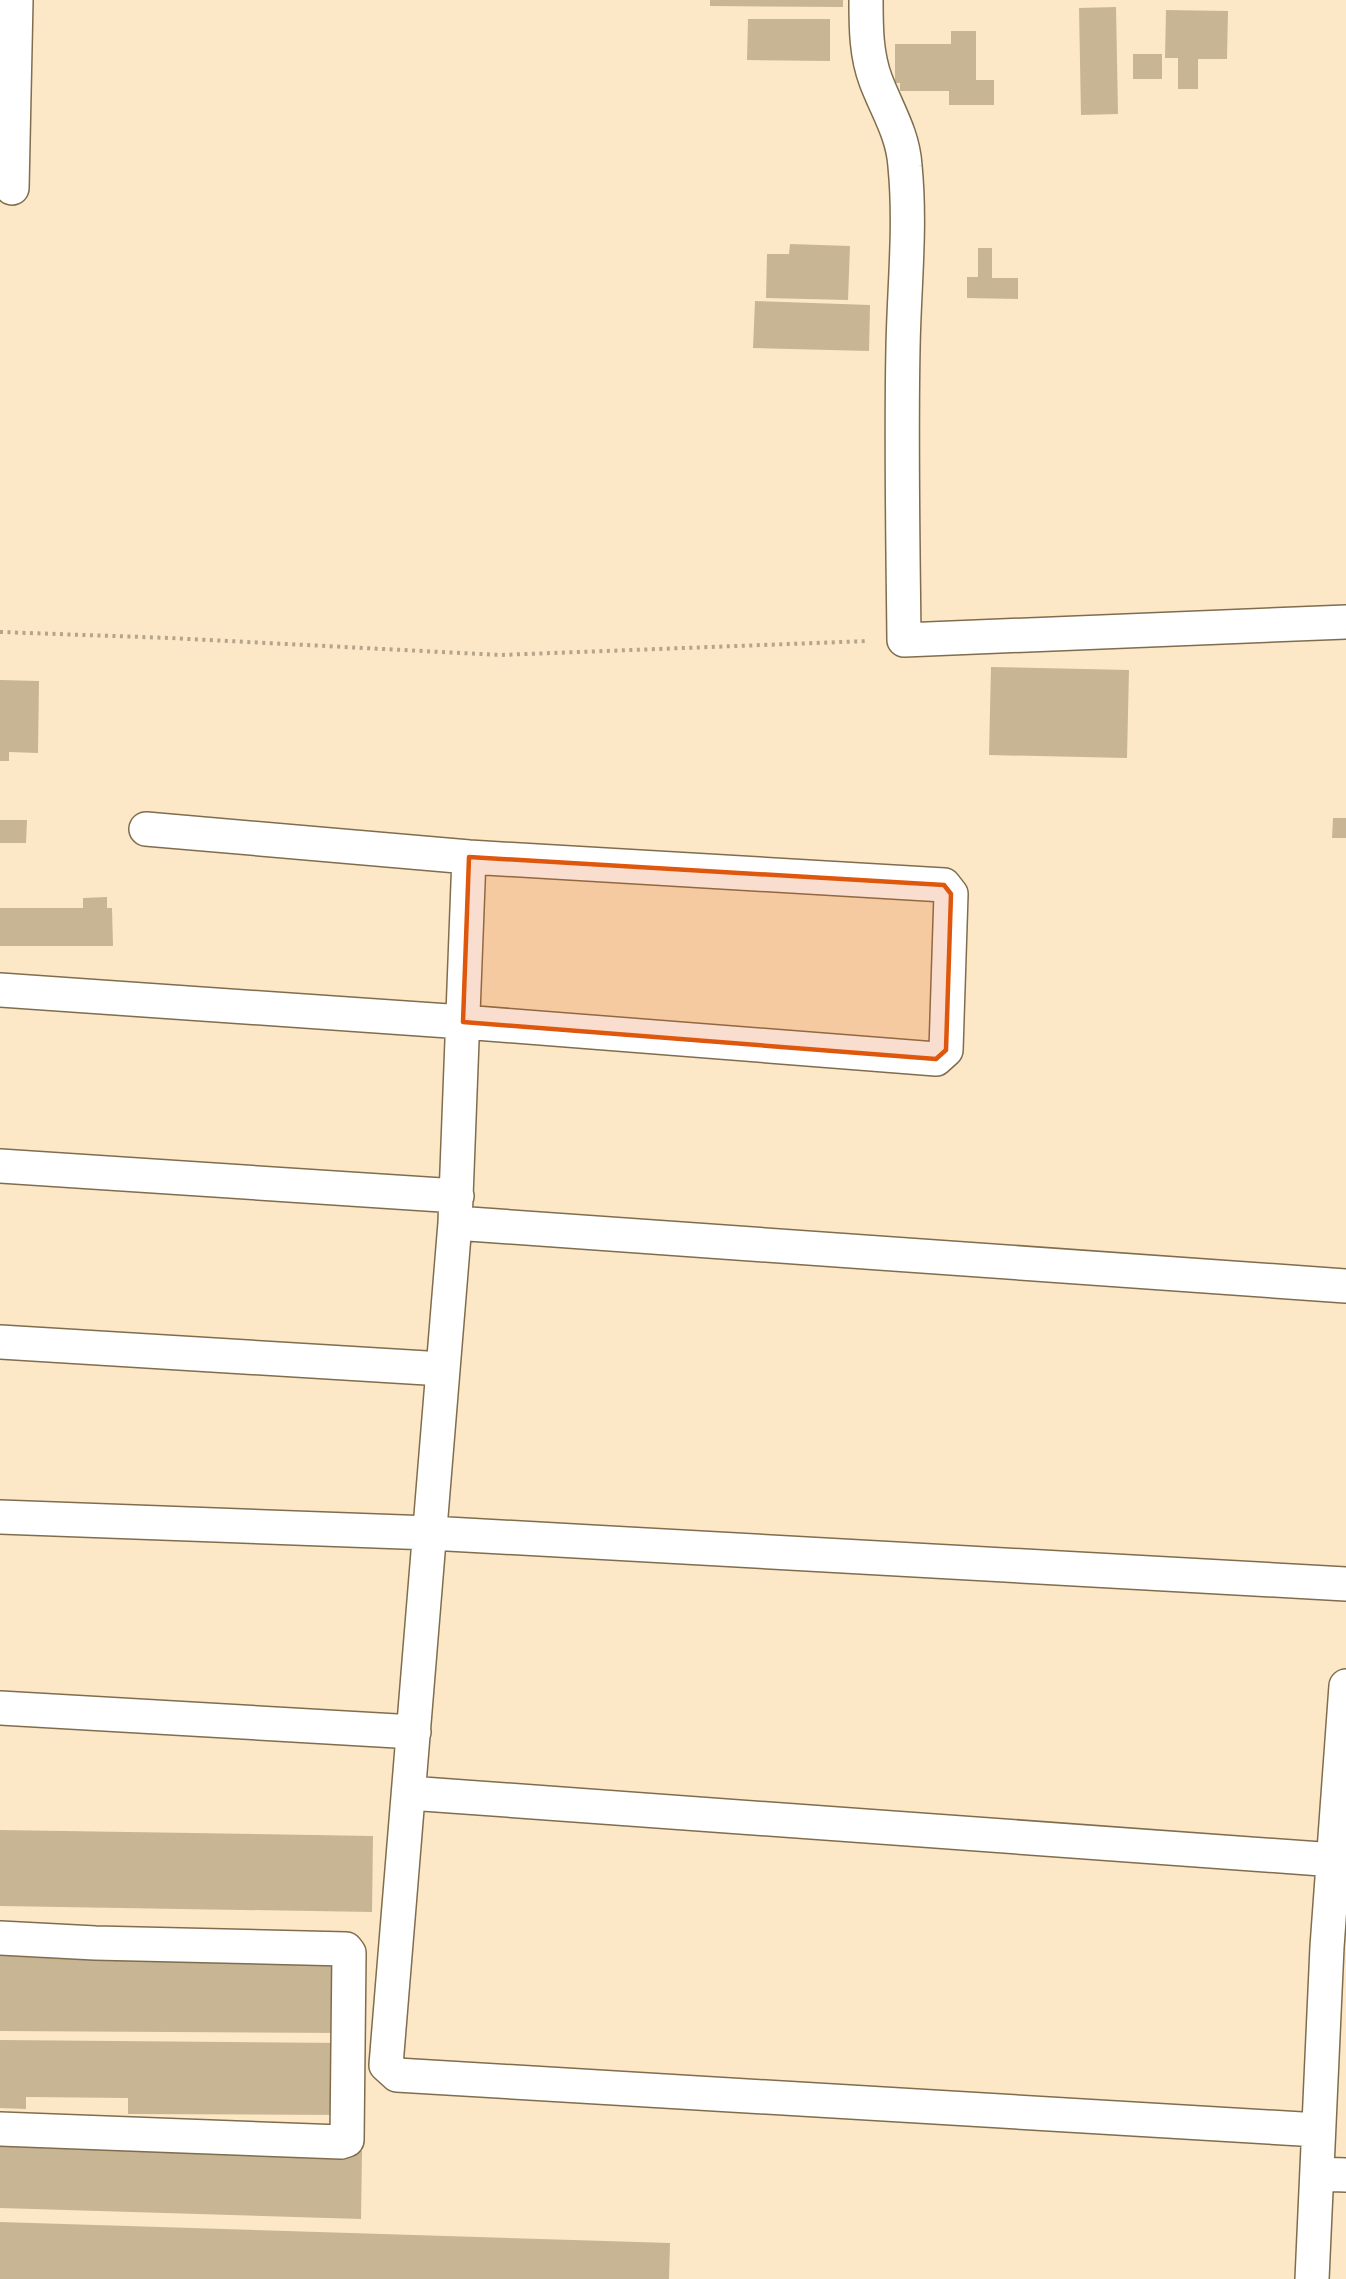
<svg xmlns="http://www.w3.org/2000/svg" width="1346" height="2279" font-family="'Noto Sans',sans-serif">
<rect width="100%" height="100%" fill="#fce8c6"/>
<path fill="#c8b594" d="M710 0H843V7L710 6Z
M1116 7 1118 114 1081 115 1079 8Z
M1166 10 1228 11 1227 59H1198V89H1178V58H1165Z
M748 19H830V61L747 60Z
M951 31H976V80H994V105H949V91H900V83H895V44H951Z
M1133 54H1162V79H1133Z
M790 244 850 246 848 300 766 298 767 254H789Z
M978 248H992V278H1018V299L967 298V277H978Z
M755 301 870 305 869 351 753 348Z
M991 667 1129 670 1127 758 989 755Z
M0 680 39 681 38 753 9 752V761H0Z
M1333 818H1346V838H1332Z
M0 820H27L26 843H0Z
M107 897V908H112L113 946H0V908H83V898Z
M0 1830 373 1836 372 1912 0 1906Z
M0 1952 345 1954 344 2033 0 2031Z
M0 2040 346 2043V2115L128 2114V2098L26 2097V2109L0 2108Z
M0 2141 362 2151 361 2219 0 2208Z
M0 2222 670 2243 669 2279H0Z"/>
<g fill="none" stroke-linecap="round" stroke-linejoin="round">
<g stroke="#7f6d4e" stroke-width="36">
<path id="street" d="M866 0C866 27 866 55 876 81 887 110 903 134 905 166 911 227 904 288 903 348 901 446 903 543 904 640L1346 622
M12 188 16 0
M469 857 455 1223 386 2065 397 2075 1318 2130
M0 990 463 1022 936 1059 946 1050 951 894 944 885 469 857 146 829
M0 1166 457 1196
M455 1223 1346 1286
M0 1342 443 1369
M0 1517 430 1533 1346 1584
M0 1708 414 1732
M409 1793 1335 1860
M0 1938 95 1943 346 1949 349 1953 347 2140 341 2142 0 2129
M1318 2174 1346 2175
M1312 2279 1327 1947 1346 1686"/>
</g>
<path stroke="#b4a58a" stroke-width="4" stroke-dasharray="3 4.5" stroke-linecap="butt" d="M0 632 170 638 500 655 868 641"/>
<use href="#street" stroke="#fff" stroke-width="33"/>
</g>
<path fill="#df570d" fill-opacity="0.2" stroke="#df570d" stroke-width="4.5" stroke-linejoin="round" d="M469 857 944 885 951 894 946 1050 936 1059 463 1022Z"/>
</svg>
